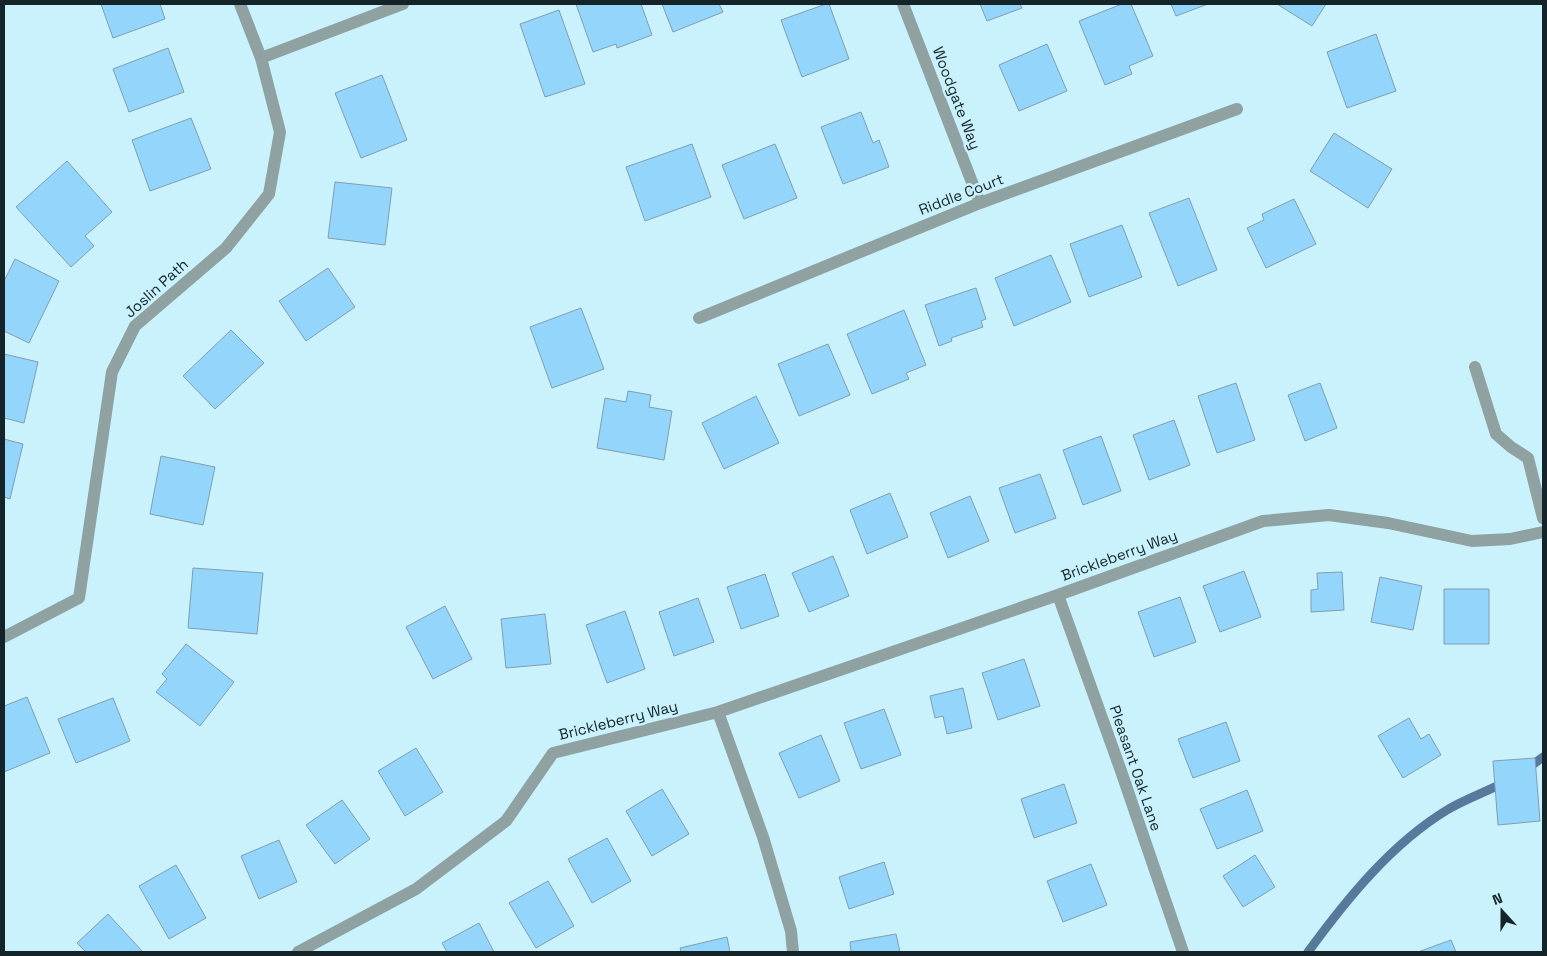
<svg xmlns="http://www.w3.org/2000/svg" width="1547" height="956" font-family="'Space Grotesk',sans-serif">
<rect width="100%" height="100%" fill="#caf2fd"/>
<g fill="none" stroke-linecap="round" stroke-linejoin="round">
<path stroke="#58799c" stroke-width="9" d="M1527 769 1543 757
M1308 952C1346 900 1391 844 1447 810 1465 799 1486 792 1505 782"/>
</g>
<path fill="#94d6fb" stroke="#7f9eb0" d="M101 4H160L165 19 113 38Z
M576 4H641L652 35 617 48 616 44 593 52Z
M662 4H719L723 12 673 32Z
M826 4H829L849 59 802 77 781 20Z
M980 4H1020L1022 8 987 21Z
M1122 4H1131L1153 56 1129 66 1132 74 1105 85 1079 21Z
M1171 4H1208L1176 16Z
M1277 4H1326L1312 26Z
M559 10 585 84 545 97 520 24Z
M1376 34 1396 91 1347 108 1327 52Z
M1047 44 1067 91 1019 111 999 65Z
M168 48 184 92 129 112 113 69Z
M382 75 407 140 361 158 335 93Z
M861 112 873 143 879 140 889 167 843 184 821 127Z
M191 118 211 169 150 191 132 140Z
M1334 133 1392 169 1368 208 1310 171Z
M692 144 711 197 645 221 626 167Z
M775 144 797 198 744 219 722 165Z
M67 161 112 212 85 236 94 246 71 267 16 207Z
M335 182 392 188 385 245 328 238Z
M1189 198 1217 270 1178 286 1149 213Z
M1294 199 1316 244 1266 268 1247 228 1264 220 1262 214Z
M1122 225 1142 277 1089 297 1070 244Z
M1051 255 1071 302 1014 326 995 278Z
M15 259 59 281 29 343 4 331V281Z
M328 268 355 307 306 341 279 301Z
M976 288 986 319 981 321 983 327 951 338 952 341 939 346 925 305Z
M581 308 604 369 552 388 530 327Z
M904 310 926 365 906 373 909 379 872 394 847 334Z
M231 330 264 363 215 409 183 376Z
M828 344 850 395 799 416 778 364Z
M4 354 38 362 24 423 4 418Z
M1236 383 1255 440 1217 453 1198 396Z
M1320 383 1337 428 1305 441 1288 395Z
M628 391 651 395 649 407 672 411 664 460 597 448 605 398 626 402Z
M756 396 779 443 724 469 702 423Z
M1174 420 1190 465 1149 480 1133 435Z
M1101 436 1121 491 1083 505 1063 450Z
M4 439 23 444 10 499 4 497Z
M161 456 215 467 203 525 150 514Z
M1040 474 1056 518 1015 533 999 488Z
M890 493 908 537 867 554 850 510Z
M970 496 989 541 948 558 930 513Z
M833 556 849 596 809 612 792 573Z
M193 568 263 573 257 634 188 628Z
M1244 571 1261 617 1220 632 1203 586Z
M1342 572 1344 610 1311 612V590L1318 589 1317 573Z
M765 574 779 616 741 629 727 587Z
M1380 577 1422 586 1413 630 1371 622Z
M1444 589H1489V644H1444Z
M1180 597 1196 642 1154 657 1138 612Z
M698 598 714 642 674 656 659 612Z
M445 606 472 659 433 679 406 627Z
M625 611 645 669 607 683 586 625Z
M545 614 551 664 506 668 501 619Z
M186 644 234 682 200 726 156 692 167 679 162 674Z
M1024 659 1040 706 998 720 982 673Z
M963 688 972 728 947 734 943 716 935 718 930 696Z
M27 697 50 753 4 772V706Z
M113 698 130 741 76 763 58 719Z
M884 709 901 755 861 769 844 723Z
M1409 718 1421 739 1429 734 1441 755 1403 778 1378 736Z
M1226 722 1240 761 1193 778 1178 739Z
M821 735 840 781 799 798 779 753Z
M416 748 443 792 405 816 378 771Z
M1535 758 1540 821 1498 825 1493 761Z
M1064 784 1077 823 1034 838 1021 799Z
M662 789 689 834 652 856 626 811Z
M1247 790 1263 831 1217 849 1200 809Z
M342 800 370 839 335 864 306 825Z
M607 838 631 881 592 903 568 859Z
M279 840 297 882 259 899 241 856Z
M1255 855 1275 887 1243 907 1223 876Z
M884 862 894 894 849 909 839 877Z
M1091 864 1107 905 1063 922 1047 881Z
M176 865 206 918 169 939 139 886Z
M548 881 574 926 536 948 509 903Z
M108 914 143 952H86L77 943Z
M479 923 494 952H447L442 943Z
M896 934 900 952H851L850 942Z
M727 937 730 952H681L680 948Z
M1451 940 1456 952H1418Z"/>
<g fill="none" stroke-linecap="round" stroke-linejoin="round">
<path stroke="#8fa1a0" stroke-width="12" d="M903 4 980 203
M261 58 403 4
M699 318 980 203 1237 109
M1475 367 1496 434 1511 447 1528 458 1543 518
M1058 595 1121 771 1183 952
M4 637 79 598 112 372 135 326 226 248 269 194 280 132 261 58 240 4
M718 712 1058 595 1263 521 1329 515 1388 523 1472 541 1510 539 1543 532
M298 952 416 889 506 821 553 753 718 712 763 837 791 931 793 952"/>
</g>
<g text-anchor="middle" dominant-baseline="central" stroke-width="5" stroke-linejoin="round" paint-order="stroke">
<g font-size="15" fill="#142428" stroke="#caf2fd">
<text transform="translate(957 98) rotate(69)">Woodgate Way</text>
<text transform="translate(961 194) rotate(-21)">Riddle Court</text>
<text transform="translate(156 288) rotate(-42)">Joslin Path</text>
<text transform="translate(1119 555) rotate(-20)">Brickleberry Way</text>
<text transform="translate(618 720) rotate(-14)">Brickleberry Way</text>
<text transform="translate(1136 768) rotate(71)">Pleasant Oak Lane</text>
</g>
</g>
<rect width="1547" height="956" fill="none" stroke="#142428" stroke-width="10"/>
<g transform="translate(1502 911) rotate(339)" stroke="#caf2fd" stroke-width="4" paint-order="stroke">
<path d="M0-4L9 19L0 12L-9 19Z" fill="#142428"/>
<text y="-8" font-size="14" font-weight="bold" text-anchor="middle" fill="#142428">N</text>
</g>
</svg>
